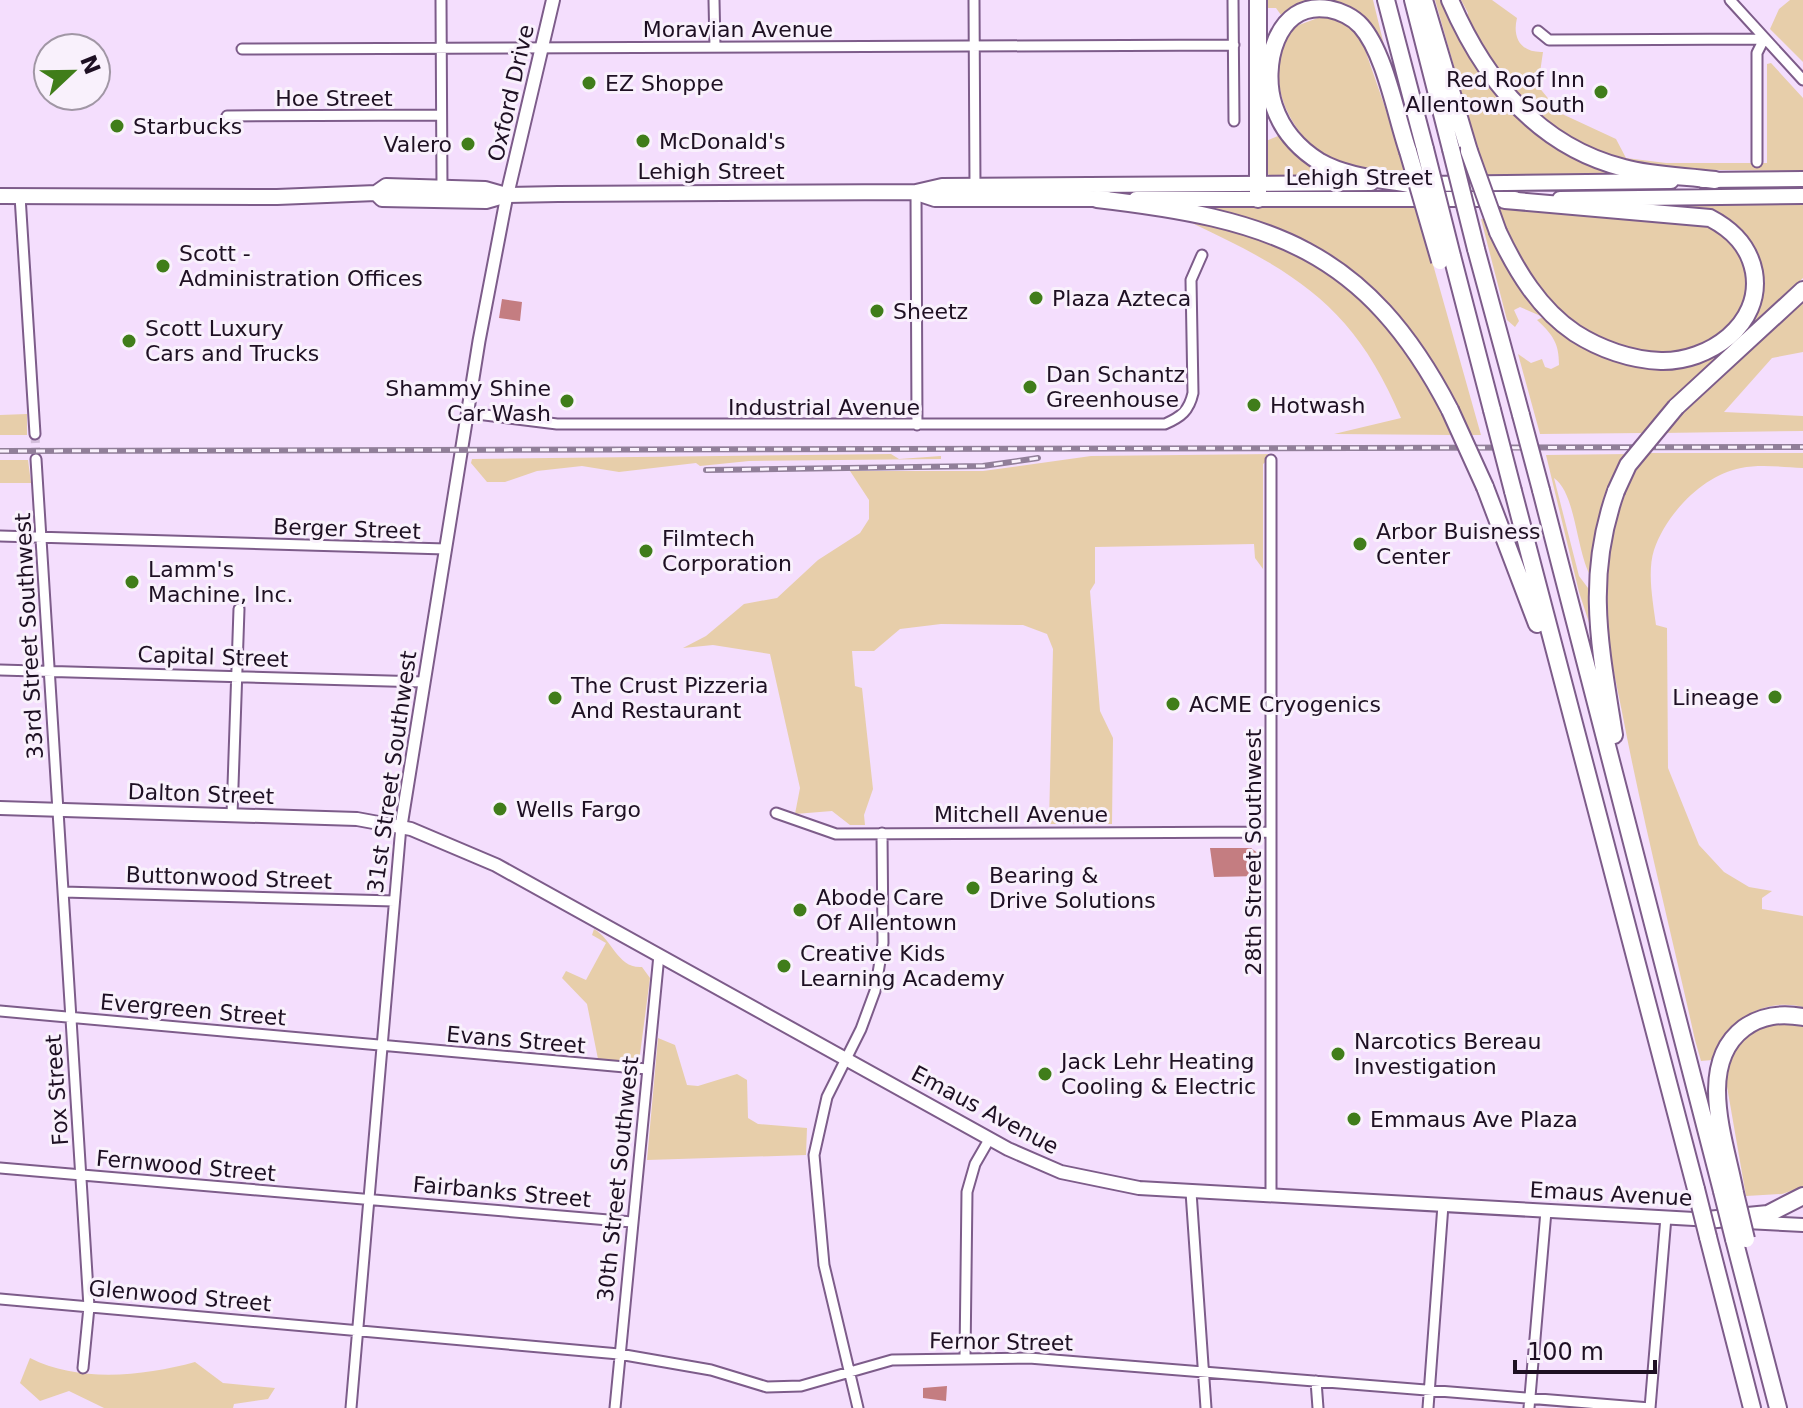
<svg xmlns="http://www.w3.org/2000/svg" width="1803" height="1408" font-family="'DejaVu Sans',sans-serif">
<rect width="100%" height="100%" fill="#f4defd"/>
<path fill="#e7ceaa" d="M1266 0H1315L1299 3 1281 15 1276 8H1266Z
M1327 0H1373L1384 45C1359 33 1368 8 1327 0Z
M1435 0H1444L1480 74 1512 110 1620 174 1485 175Z
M1461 0H1492L1517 18C1512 38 1521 53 1543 52L1538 86 1560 113 1616 139 1626 158 1666 163H1767V64L1771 63 1803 98V171L1647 169 1590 150 1531 111 1497 73 1466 17 1468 13Z
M1790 0H1803V62L1770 29 1779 9Z
M1323 16 1335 18 1360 35 1407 171C1388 170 1341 172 1327 160 1284 124 1264 80 1291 28Z
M1283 134 1335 175H1269L1264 169 1266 141Z
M1803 202V278L1749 330 1761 306 1765 281 1751 241 1721 216 1670 206Z
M1494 203 1713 226C1728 233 1742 252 1745 268 1751 298 1747 313 1723 332 1716 337 1710 343 1703 347 1663 369 1597 344 1565 317 1530 288 1510 245 1494 203Z
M1256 204H1416L1481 435H1469L1421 343 1418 344 1374 293 1203 207Z
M1181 214C1322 244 1391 308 1454 435L1334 434 1401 418C1355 308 1298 273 1194 224Z
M1486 218C1493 240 1501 261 1514 280 1560 348 1653 401 1730 347L1643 433 1540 434 1518 354 1531 363 1542 359 1545 367 1551 369 1559 365C1559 343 1553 335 1537 320L1543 317 1520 307 1514 310 1519 321 1515 327 1507 320 1481 219Z
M1803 302V352L1772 358 1724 412 1803 416V431L1662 433Z
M27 414V435H0V415Z
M1647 453H1803V468C1783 467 1760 464 1741 468 1703 475 1666 514 1654 550 1647 572 1653 602 1656 625L1667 628 1668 768 1699 845 1724 872 1749 887 1772 891 1762 898V909L1803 916V1007C1761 997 1727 1022 1712 1060L1701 1061 1695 1040C1671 931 1643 822 1622 712 1614 669 1601 623 1603 579 1606 534 1622 490 1647 453Z
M891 454 899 459 941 456V459L749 461 700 466 696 463 619 472 582 466 537 471 505 482H487L471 463 472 459Z
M1275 454 1263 464V569L1255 558 1254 544 1095 547V583L1090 591 1100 711 1113 738 1112 824H1049L1053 649 1047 634 1023 625 941 624 900 629 874 651H852L855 686 862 688 873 789 864 815 865 825H850L832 811 795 814 800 788 770 654 713 645 683 648 706 636 744 604 777 598 818 560 860 533 869 519V500L850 471H983L1091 456Z
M1629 454 1600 522 1591 577C1576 551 1576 493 1554 478L1579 576 1591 592 1595 641 1579 592 1546 455Z
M0 460H28L31 483H0Z
M594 929C612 939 618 969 642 967L650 978 639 1062 598 1059 587 1004 562 978 566 971 586 980 606 943 592 935Z
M1803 1022V1187L1782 1194 1746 1196 1725 1075 1728 1055 1759 1023Z
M658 1038 675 1045 687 1085 698 1086 737 1074 747 1080 748 1118 758 1124 807 1128 806 1155 647 1160Z
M30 1358C79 1383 144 1376 195 1362L223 1383 275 1388 268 1399 234 1404 233 1408H104L69 1391 40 1401 20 1383Z"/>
<path fill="#c47d81" d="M502 299 522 302 520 321 499 318Z
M1210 848H1251L1259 854V876L1214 877Z
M947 1386 946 1401 923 1398V1388Z"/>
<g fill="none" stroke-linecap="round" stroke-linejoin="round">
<path stroke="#d4bfdc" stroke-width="9" stroke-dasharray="9 4.5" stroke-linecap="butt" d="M35 434 36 459"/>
<g stroke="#7d5c8a" stroke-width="13">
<path id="minor" d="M441 0 442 188
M714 0 715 47
M974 0 975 186
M1233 0 1234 121
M1730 0 1803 80
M1538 31 1549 40 1764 39 1757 53V162
M242 49 1234 45
M227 116 441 115
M916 192 917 425
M20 196 35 434
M469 413 557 424H1165C1181 417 1189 411 1193 393L1191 280 1202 255
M36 459 89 1307 83 1368
M1271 460V1196
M0 536 446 549
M0 670 424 682
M776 813 836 834 1271 832
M232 815 239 609
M63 892 394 901
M0 1011 647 1069
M0 1168 632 1222
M1191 1192 1206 1408
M0 1299 619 1354 711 1370 767 1387 801 1386 892 1360 1029 1358 1650 1408
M965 1358 967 1192 975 1164 990 1138
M1316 1381 1318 1408
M351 1408 401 826
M615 1408 659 955
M858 1408 824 1265 814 1155 827 1097 861 1029 875 991 883 943 882 833
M1428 1408 1443 1205
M1529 1408 1546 1211
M1650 1408 1666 1217"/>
</g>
<g stroke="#7d5c8a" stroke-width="15">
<path id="tertiary" d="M401 826 479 341 507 195"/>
</g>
<g stroke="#7d5c8a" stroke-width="16">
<path id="secondary" d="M507 195 553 0
M0 808 357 819 411 829 496 865 1008 1149 1061 1172 1139 1188 1712 1220
M1746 1222 1803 1225"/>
</g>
<g stroke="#7d5c8a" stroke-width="18">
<path id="trunk" d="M1703 180 1803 179
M1424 184 1671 181
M376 193 382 199 486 201 507 195 558 194 916 192 942 186 1371 183
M917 193 935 199H1107
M0 196 277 197 376 193 386 186 485 189 506 195
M1136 199H1515
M1560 199 1803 196"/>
</g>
<g stroke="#7d5c8a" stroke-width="20">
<path id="motorway" d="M1386 0 1425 149
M1413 0 1451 149
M1424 0 1469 151
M1450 0C1484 79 1537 146 1624 168 1653 176 1685 176 1715 180
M1408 151C1396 116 1385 53 1361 26 1353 17 1340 11 1329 9 1275 0 1261 68 1274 106 1282 130 1299 149 1320 162 1346 177 1380 179 1409 184
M1097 199C1269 219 1366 248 1450 410
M1258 199V0
M1498 232C1516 270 1539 309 1575 333 1600 349 1631 360 1661 361 1708 362 1763 325 1754 272 1749 246 1733 230 1710 218L1505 200
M1476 249 1521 415
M1452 256 1492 410
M1676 407 1803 290
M1485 487 1537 624
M1541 490 1722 1191
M1513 491 1696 1189
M1614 735C1600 646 1585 578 1616 491
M1735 1193C1726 1143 1695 1065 1744 1028 1762 1015 1781 1013 1803 1017
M1707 1220 1768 1214 1803 1196
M1708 1237 1752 1408
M1734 1239 1778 1408"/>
</g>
<use href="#minor" stroke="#fff" stroke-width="9"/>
<use href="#tertiary" stroke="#fff" stroke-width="11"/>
<use href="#secondary" stroke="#fff" stroke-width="12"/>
<use href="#trunk" stroke="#fff" stroke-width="14"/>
<use href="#motorway" stroke="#fff" stroke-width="16"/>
<g stroke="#917f99" stroke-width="6">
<path id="rail" d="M0 451 1803 447
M706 470 983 466 1038 458"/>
</g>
<use href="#rail" stroke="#f9f1fc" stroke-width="3" stroke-dasharray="9" stroke-linecap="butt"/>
<g stroke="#7d5c8a" stroke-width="20" stroke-linecap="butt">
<path id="motorway-bridge" d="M1425 149 1452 256
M1451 149 1476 249
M1408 151 1440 261
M1469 151 1498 232
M1450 410 1485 487
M1492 410 1513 491
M1521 415 1541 490
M1616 491 1628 465 1676 407
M1696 1189 1708 1237
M1722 1191 1734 1239
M1735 1193 1746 1239"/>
</g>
<use href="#motorway-bridge" stroke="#fff" stroke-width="16"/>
</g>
<g fill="#407d1a" stroke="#f9f1fc" stroke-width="3">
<circle cx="589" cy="83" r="8"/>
<circle cx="1601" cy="92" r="8"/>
<circle cx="117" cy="126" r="8"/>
<circle cx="643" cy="141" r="8"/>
<circle cx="468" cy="144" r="8"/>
<circle cx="163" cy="266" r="8"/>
<circle cx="1036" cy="298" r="8"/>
<circle cx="877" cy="311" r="8"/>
<circle cx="129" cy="341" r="8"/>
<circle cx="1030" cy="387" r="8"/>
<circle cx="567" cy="401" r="8"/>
<circle cx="1254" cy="405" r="8"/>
<circle cx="1360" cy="544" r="8"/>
<circle cx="646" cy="551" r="8"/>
<circle cx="132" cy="582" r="8"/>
<circle cx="1775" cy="697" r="8"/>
<circle cx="555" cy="698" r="8"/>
<circle cx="1173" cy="704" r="8"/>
<circle cx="500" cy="809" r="8"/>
<circle cx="973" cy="888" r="8"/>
<circle cx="800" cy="910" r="8"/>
<circle cx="784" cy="966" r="8"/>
<circle cx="1338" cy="1054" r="8"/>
<circle cx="1045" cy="1074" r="8"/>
<circle cx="1354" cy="1119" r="8"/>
</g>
<g text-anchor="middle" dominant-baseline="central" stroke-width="6" stroke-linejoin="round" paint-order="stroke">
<g font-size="22" fill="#1e1023" stroke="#f9f1fc">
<text x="738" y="29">Moravian Avenue</text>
<text transform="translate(511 93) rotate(-77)">Oxford Drive</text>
<text x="334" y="98">Hoe Street</text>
<text x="711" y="171">Lehigh Street</text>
<text x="1359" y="177">Lehigh Street</text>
<text x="824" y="407">Industrial Avenue</text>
<text transform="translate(347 529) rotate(2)">Berger Street</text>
<text transform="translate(29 636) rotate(-93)">33rd Street Southwest</text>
<text transform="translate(213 657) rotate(2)">Capital Street</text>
<text transform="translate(392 772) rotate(-82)">31st Street Southwest</text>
<text transform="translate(201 794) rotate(2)">Dalton Street</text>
<text x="1021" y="814">Mitchell Avenue</text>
<text transform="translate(1253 852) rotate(-90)">28th Street Southwest</text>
<text transform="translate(229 878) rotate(2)">Buttonwood Street</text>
<text transform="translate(193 1010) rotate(5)">Evergreen Street</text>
<text transform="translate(516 1040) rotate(5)">Evans Street</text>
<text transform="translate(57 1090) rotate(-94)">Fox Street</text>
<text transform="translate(985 1110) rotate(28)">Emaus Avenue</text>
<text transform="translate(186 1166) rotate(5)">Fernwood Street</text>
<text transform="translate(618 1179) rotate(-84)">30th Street Southwest</text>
<text transform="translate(502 1192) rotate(5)">Fairbanks Street</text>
<text transform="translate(1611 1194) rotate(3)">Emaus Avenue</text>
<text transform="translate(180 1296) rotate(5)">Glenwood Street</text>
<text transform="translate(1001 1342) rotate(1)">Fernor Street</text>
</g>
<g font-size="22" fill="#1e1023" stroke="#f9f1fc" text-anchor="start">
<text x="1585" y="79" text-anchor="end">Red Roof Inn<tspan x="1585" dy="25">Allentown South</tspan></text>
<text x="605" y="83">EZ Shoppe</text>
<text x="133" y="126">Starbucks</text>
<text x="659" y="141">McDonald's</text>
<text x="452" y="144" text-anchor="end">Valero</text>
<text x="179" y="253">Scott -<tspan x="179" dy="25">Administration Offices</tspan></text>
<text x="1052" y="298">Plaza Azteca</text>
<text x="893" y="311">Sheetz</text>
<text x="145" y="328">Scott Luxury<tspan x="145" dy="25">Cars and Trucks</tspan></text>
<text x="1046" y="374">Dan Schantz<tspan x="1046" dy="25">Greenhouse</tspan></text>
<text x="551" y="388" text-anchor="end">Shammy Shine<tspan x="551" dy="25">Car Wash</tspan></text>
<text x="1270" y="405">Hotwash</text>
<text x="1376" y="531">Arbor Buisness<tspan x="1376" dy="25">Center</tspan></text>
<text x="662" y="538">Filmtech<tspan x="662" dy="25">Corporation</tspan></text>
<text x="148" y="569">Lamm's<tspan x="148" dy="25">Machine, Inc.</tspan></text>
<text x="571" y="685">The Crust Pizzeria<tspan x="571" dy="25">And Restaurant</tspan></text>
<text x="1759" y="697" text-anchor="end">Lineage</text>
<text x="1189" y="704">ACME Cryogenics</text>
<text x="516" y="809">Wells Fargo</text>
<text x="989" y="875">Bearing &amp;<tspan x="989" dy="25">Drive Solutions</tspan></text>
<text x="816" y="897">Abode Care<tspan x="816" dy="25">Of Allentown</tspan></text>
<text x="800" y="953">Creative Kids<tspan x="800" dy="25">Learning Academy</tspan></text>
<text x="1354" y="1041">Narcotics Bereau<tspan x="1354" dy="25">Investigation</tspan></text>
<text x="1061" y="1061">Jack Lehr Heating<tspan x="1061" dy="25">Cooling &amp; Electric</tspan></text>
<text x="1370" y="1119">Emmaus Ave Plaza</text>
</g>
</g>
<g transform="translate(72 72) rotate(68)"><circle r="38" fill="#f9f1fc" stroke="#a197a5" stroke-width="2"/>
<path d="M0-6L14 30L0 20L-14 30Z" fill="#407d1a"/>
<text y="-12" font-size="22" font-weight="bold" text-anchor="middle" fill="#1e1023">N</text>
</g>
<path d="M1515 1360v12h140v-12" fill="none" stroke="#1e1023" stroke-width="4"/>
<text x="1527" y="1360" font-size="24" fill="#1e1023" stroke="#f9f1fc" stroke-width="6" paint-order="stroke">100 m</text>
</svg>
